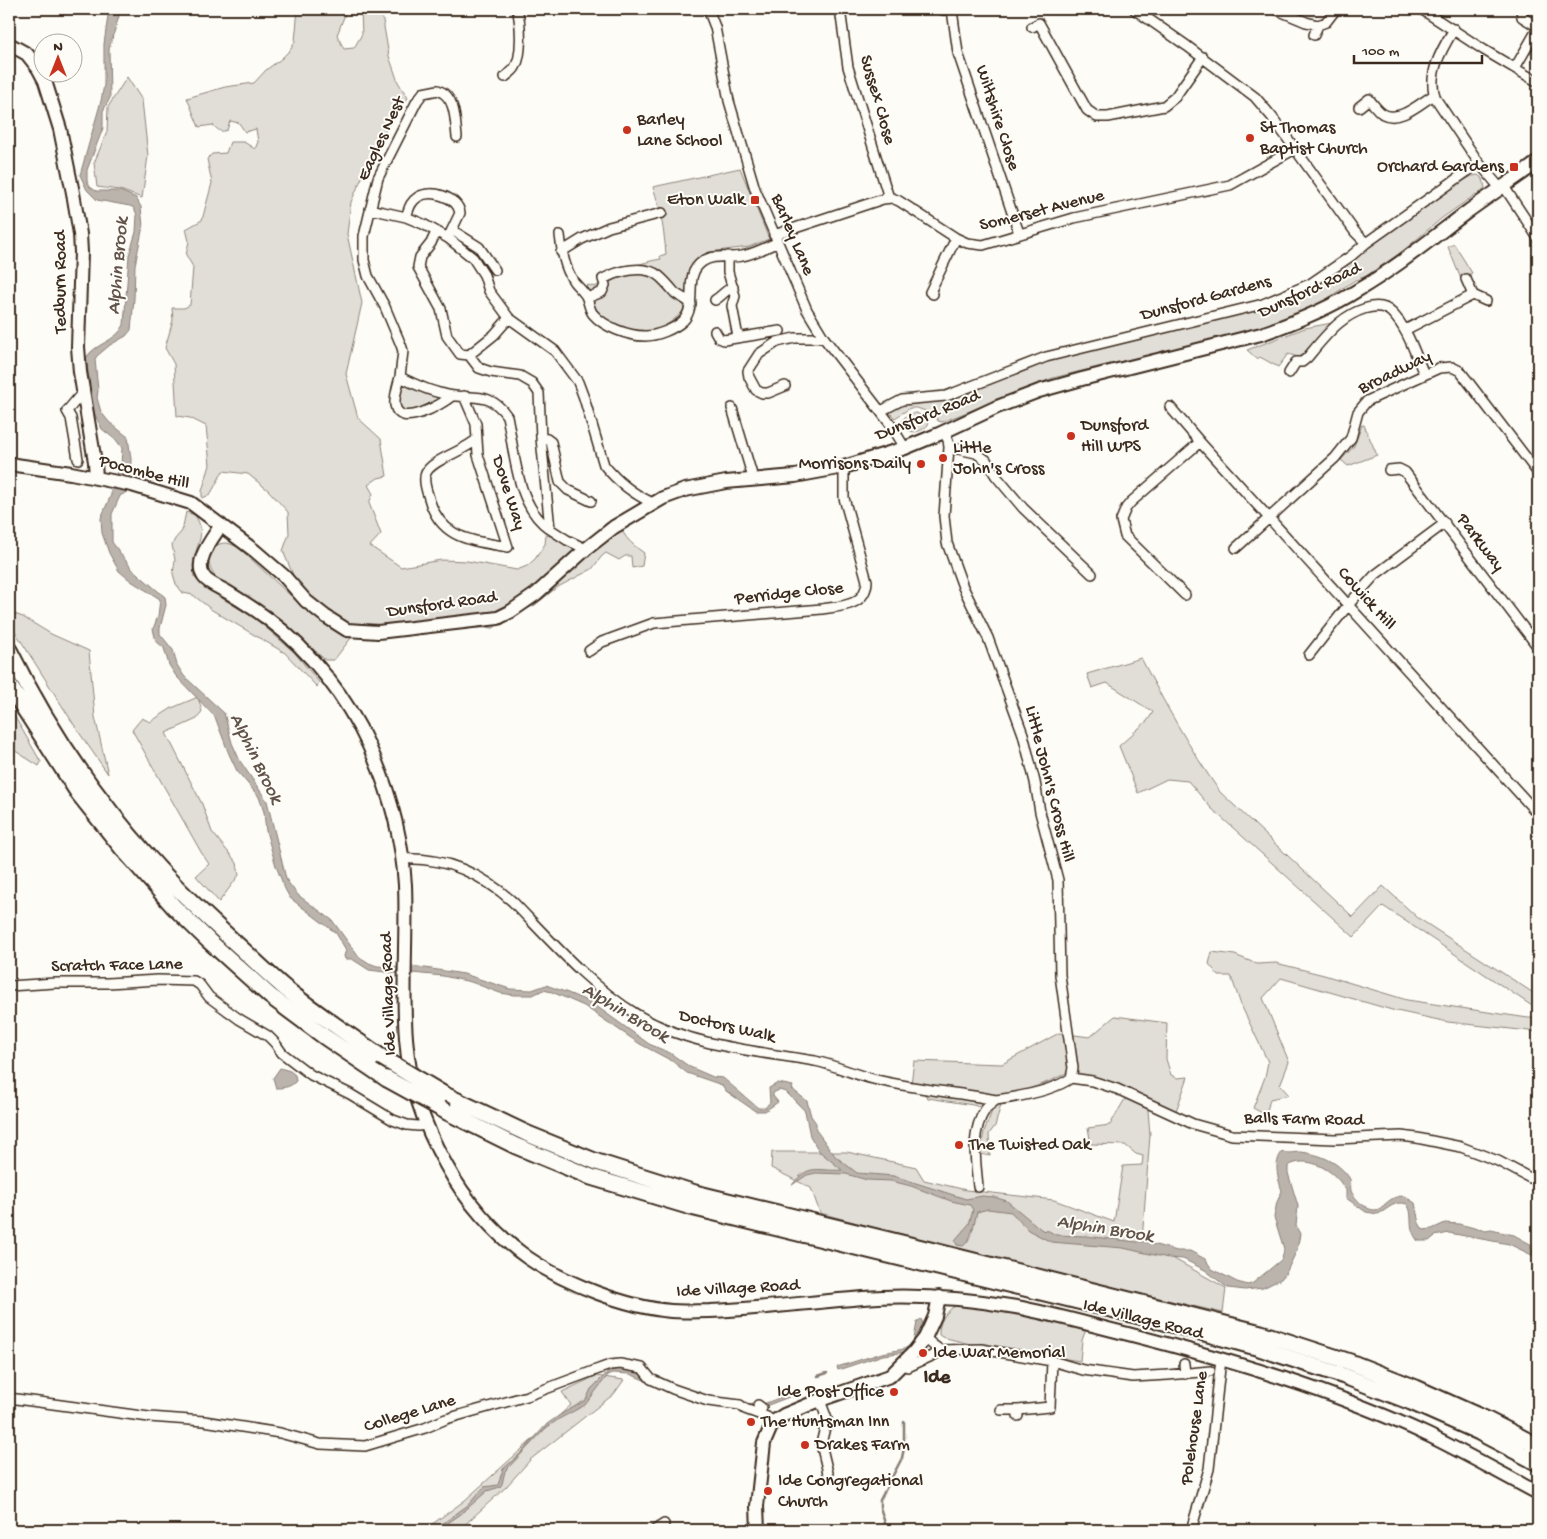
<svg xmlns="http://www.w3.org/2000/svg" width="1547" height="1539" font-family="'Gochi Hand',sans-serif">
<rect width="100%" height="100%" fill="#fdfcf7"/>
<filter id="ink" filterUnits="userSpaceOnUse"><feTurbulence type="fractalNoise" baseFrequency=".02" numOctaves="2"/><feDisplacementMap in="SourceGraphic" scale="10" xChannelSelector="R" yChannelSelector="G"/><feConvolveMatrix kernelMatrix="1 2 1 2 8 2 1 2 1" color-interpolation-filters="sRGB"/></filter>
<g filter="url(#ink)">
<path fill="#e1ded7" stroke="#8e847a" d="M298 9H347L337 35 344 49 354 48 362 34 361 12 362 9H381L389 56 398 82 408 98 398 108 372 155 351 202 347 234 362 303 346 374 358 418 381 439 387 476 378 478 368 485 373 494 369 503 381 534 370 546 401 567 441 560 467 561 517 570 527 566 535 559 545 544 546 535 558 538 575 550 605 524 618 516C620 534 630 543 644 553L642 566 632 568 631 556H625L619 560 606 553 602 556 592 569 556 588 535 605 499 622 494 628 355 626 351 638 334 660H325C303 639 277 616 251 599 240 592 228 587 218 579 204 568 206 542 227 543 231 544 235 546 238 547L291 596 296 582 283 551 289 534 288 512 268 490 248 474 223 471 210 495 202 498V491L210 465 206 426 190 418 177 416 174 364 165 348 173 320 172 308H184L190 305 193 267 186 255 189 241 186 229 202 220 212 183 207 159 212 154 226 153 230 142H244L255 149 258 142 256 129 245 132 239 123 230 121 227 130C220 133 218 130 213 125L199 127 187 98 225 87 254 83 266 70 281 59 291 49 295 41Z
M127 77 142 100 148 156 142 198 120 190 97 187 94 163 107 132 108 107Z
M740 168 769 239 749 247 709 252C684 265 693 280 688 302 685 314 659 333 646 333 640 333 633 331 628 329 601 319 596 313 585 288L588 285 595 287C615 273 636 263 661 259L660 256 666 254C664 231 661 210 653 187Z
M1478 175 1483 179 1485 188 1442 218 1385 266 1373 274 1355 280 1315 307 1274 325 1195 347 1135 358 1053 378 942 422 938 421 934 414 917 408H910L895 418 890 413V409L895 405 940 400 964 395 1036 364 1250 311 1355 257 1461 182 1472 176Z
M1454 244 1472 273 1461 279 1448 247Z
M1332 323 1306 353 1298 357 1288 354 1278 367 1260 357 1257 359 1247 350 1305 328Z
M404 382 443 398 414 413 407 414 399 408 397 400 401 383Z
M917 413 926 419 928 425C920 433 910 435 903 425 901 416 910 413 917 413Z
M1362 425H1364L1377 455 1348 466 1341 460 1354 446Z
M186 512 195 515C208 536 195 544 193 565 193 568 194 573 194 577L207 589 256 619 294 652 319 682 317 687 285 653 212 610 193 595 183 593 176 584 173 574 175 560 172 545 175 539 182 531Z
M9 612 23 617 51 634 89 651 95 717 108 774 78 731 9 622Z
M1141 658C1165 704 1190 749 1220 792L1353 917 1383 886 1418 918 1538 996V1010L1383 906 1354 937 1211 808 1188 781 1167 779 1138 793 1119 746 1148 720 1153 712 1107 683 1092 688 1087 674Z
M198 697 202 711 197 719 166 733 202 804 212 832 237 863 239 875 219 902 196 876 209 864 201 852 132 730 142 718 150 722 172 708Z
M9 707 41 762 39 766 9 747Z
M1212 952 1235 955 1257 964 1276 963 1324 975 1407 1000 1528 1018H1538V1032L1448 1022 1392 1010 1281 978 1263 998 1289 1062 1280 1085 1289 1095 1270 1099 1266 1115 1253 1108 1265 1077 1268 1062 1241 1005 1231 976H1219L1209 964Z
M1115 1016 1167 1023 1166 1059 1171 1075 1177 1078 1188 1077 1176 1111 1156 1103 1148 1110 1150 1135 1142 1241 1226 1288 1223 1313 995 1260 820 1213 811 1188 771 1168 772 1152H847L916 1167 924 1180 966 1190 1054 1200 1114 1222 1123 1166 1142 1165 1143 1156 1136 1154 1125 1145 1091 1144 1088 1128 1110 1125 1126 1097 1092 1078 1068 1072C1047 1084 1028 1090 1004 1094L995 1126 989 1134 990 1156 980 1154 984 1132 992 1111 973 1105 928 1098 923 1093 910 1091 914 1061 1002 1064 1059 1033 1090 1037Z
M957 1305 1015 1311 1087 1327 1082 1340 1080 1361 974 1345 942 1337 939 1335C938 1323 946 1310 957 1305Z
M596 1376 624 1380 614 1394 531 1459 506 1487 459 1530H424L464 1501 571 1405 562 1392Z"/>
<path fill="#bbb4ad" stroke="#887d74" d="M109 9H119V16L109 49 110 98 103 111V128L87 170V181L90 187 96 191H120L136 198 141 207 143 226 135 265 134 299 131 330 126 336 110 345 97 356 95 359 98 391 97 398 101 412 109 422 128 437 131 459 130 490 120 496 112 514V542L132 569 165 597 166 605 160 628V634L173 650 177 665 184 676 224 713 232 743 240 761 267 801 282 862 286 879 290 885 298 895 332 920 358 956 369 963 377 966 396 967 412 966 464 974 510 989 532 990 546 985 568 993 592 1003 649 1044 670 1053 690 1067 713 1077 723 1078 758 1108H765L770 1102 769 1088 778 1083 793 1086 792 1089 807 1101 811 1116 816 1123V1130L835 1156 857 1173 894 1176 966 1199 982 1196 994 1197 1007 1201 1042 1230 1049 1231 1056 1235 1086 1236 1137 1242 1142 1241 1177 1251H1190L1205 1259 1212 1269 1237 1282 1248 1285 1253 1283 1281 1260 1283 1255 1284 1249 1274 1217 1277 1202 1282 1191C1278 1178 1273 1164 1282 1152 1289 1154 1294 1152 1301 1152 1319 1154 1337 1161 1348 1176 1352 1181 1350 1185 1351 1191 1354 1198 1366 1210 1374 1210 1383 1211 1388 1195 1404 1196L1415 1203 1419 1223 1423 1230 1432 1229 1445 1223 1459 1224 1486 1231 1491 1230 1514 1235 1532 1245 1530 1247 1538 1253V1258L1509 1244 1449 1233 1435 1236 1429 1241H1418C1406 1226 1415 1216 1407 1204 1394 1200 1389 1209 1378 1214L1366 1212 1346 1198C1346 1195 1346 1192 1346 1190 1345 1188 1342 1185 1341 1183 1330 1168 1306 1155 1288 1166V1173L1298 1206 1296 1226 1300 1234 1297 1250 1286 1273 1281 1279 1263 1288 1245 1290 1228 1288 1205 1270 1183 1259 1168 1258 1123 1248 1051 1242 1028 1230 1011 1212 988 1209 977 1212C974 1223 972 1240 963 1246L957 1245 955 1240 969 1224 973 1210 970 1205 951 1201 911 1186 891 1181 867 1180 846 1174 816 1173 807 1175 792 1185C810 1162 817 1172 842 1170L819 1151 810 1136 805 1111 786 1092 779 1090 773 1093V1096L778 1102 765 1111H755L726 1091 722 1085 687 1073 672 1061 640 1044 584 1006 552 992 543 990 533 995H514L500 993 471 982 443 976 412 973H393L369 970 352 959H345L344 956 346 950 336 933 290 898 285 889 276 866 266 831 264 812 259 797 237 771 229 754 215 717 176 676 169 665 164 648 156 641 153 629 158 616 160 599 131 581 119 571 109 553 102 533 101 518 111 495V487L115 476 121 466 122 448 117 441 102 429 94 413 86 358C95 343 116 342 124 325L129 255 136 232 137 215 134 208 130 206 97 200 87 190 80 175 101 101 104 85V44Z
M280 1068 290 1071 295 1075 296 1081C291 1087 284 1088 276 1088L273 1078Z
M921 1319 924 1326V1333L907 1352 883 1355 838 1370 837 1367 882 1353 904 1349 909 1346 914 1339 917 1322Z
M624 1369C634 1369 646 1376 653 1374L698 1396 740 1401 758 1406 787 1395 789 1397 763 1407 741 1410 703 1403 683 1397 630 1374 613 1373 608 1375 585 1405 559 1419 546 1428 505 1471 502 1484 500 1487 487 1491 461 1514 438 1530H434L468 1505 484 1487 498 1485 503 1469 520 1454 547 1424 560 1415 586 1400 591 1389 607 1373 614 1370Z"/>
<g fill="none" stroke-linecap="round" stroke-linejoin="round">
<path stroke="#887d74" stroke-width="2.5" d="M818 1376 827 1373
M887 1530 880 1507V1500L902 1458 904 1448V1422"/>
<g stroke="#3b2a1e" stroke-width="12">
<path id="street" d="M708 9 715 27 729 101 755 189 798 289 807 310 824 338 891 425 905 448
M840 9 848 67 889 198
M1134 9 1187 46 1255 97 1272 117 1355 232 1366 243
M1275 9 1306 22 1318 25
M1421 9 1484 50 1538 82
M1521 9 1522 17 1538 27
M943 10H952L958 53 1019 233
M1032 27 1039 23 1087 110 1097 117H1108L1164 106 1175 97 1203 57
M1454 29C1442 49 1426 75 1436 99L1479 163
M1314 35 1318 25 1326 22 1336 9
M1515 68 1538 28
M505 77C508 74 512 72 514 69 523 57 521 23 517 9
M1359 107 1369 99C1373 104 1378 111 1383 114 1400 123 1420 103 1434 95
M457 137C455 120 456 97 438 90L423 93 417 101 378 178 364 236V260L368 276 385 307 401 345 403 351 400 377C414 384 429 391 444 394 470 401 489 389 507 416 515 453 516 506 550 529
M1503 185 1538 238
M370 209 406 217 423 224 448 238 473 258 484 275 489 291 509 318 555 351 578 382 584 398 604 465C617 481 635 495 653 503
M406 217C409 209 410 202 418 197 431 189 458 197 460 213L448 238
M452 230 479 247 495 270
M436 232 431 243 420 257 418 267 441 309 447 336 460 354 469 355
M560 235C562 252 564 267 574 282 578 287 583 291 586 296 589 302 589 309 593 314 604 327 628 336 645 336 657 336 674 329 683 321 699 304 682 276 702 262 714 253 729 259 742 256 754 254 767 247 778 242
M774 235 883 199 892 198 899 201 956 238 967 243 983 245 1074 218 1230 185 1295 149
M561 252 582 239 609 227 662 213
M728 256V272L735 296 732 306 738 337
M933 294 930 292 956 238
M1473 295 1486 301
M587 298 602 292 605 285 603 279C618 271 644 264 659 276 665 281 670 287 675 293 680 297 687 299 691 304
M715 300C722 296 725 290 733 287
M1405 330 1473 295 1466 279
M715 331 719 338 724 340 780 331
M469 355 479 368 491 372 520 376 532 383 539 393 541 438 550 529 567 540 586 549
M469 355 494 335 509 318
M1289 373 1296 362H1302L1307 358C1317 346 1327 333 1339 323 1351 313 1378 298 1392 313 1408 329 1415 354 1424 374
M400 377C398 385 394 397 395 405 399 430 442 404 452 396
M785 386 768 393H762L756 390 749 377 748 371 759 354 777 342 795 338H824
M464 396 476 424 478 455 508 547C469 540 439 539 428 495 426 489 423 479 426 473 431 460 465 451 477 439
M1170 407 1200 442 1538 814
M732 408 753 478
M881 411 902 400 946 396 1046 357 1263 304 1310 284 1351 256 1366 243 1479 163 1500 188
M541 438 547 439 551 442 560 482 568 490 591 501
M949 447 976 453 986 460 996 476 1023 508 1092 574
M78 459 71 418 67 411 83 392
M1389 470 1399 469 1405 472 1538 647
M1236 548 1335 458 1351 438 1358 412 1367 401 1439 368 1452 367 1460 371 1538 473
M1185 595 1125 536 1121 520 1126 508 1131 502 1200 442
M589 651 602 642 654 623 822 609C842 606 866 606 867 581L844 498V467
M1309 655 1349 604 1375 575 1445 523
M402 859C444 857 482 874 513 902 550 940 591 987 636 1014 688 1046 755 1051 815 1061 834 1065 853 1074 873 1079 913 1089 955 1092 996 1100 1018 1097 1053 1091 1071 1078L1073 1068 1060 975 1058 880 1040 812 1035 782 1023 734 988 638 963 587 947 543 944 516 949 447 948 440 944 432
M9 986 55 983H108L158 980 194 981 200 985 209 997 239 1019 268 1036 275 1043 282 1053 311 1075 350 1094 393 1120 407 1125 418 1126 426 1125
M1071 1078 1092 1081 1117 1089 1193 1124 1232 1135 1335 1139 1401 1136 1417 1138 1461 1147 1498 1161 1530 1178 1538 1180
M978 1187C976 1162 970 1133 985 1110 987 1106 993 1103 996 1100
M925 1338 933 1345 940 1350 981 1349 1052 1361 1083 1370 1133 1377 1168 1375 1210 1371
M1184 1364 1185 1374
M902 1365 908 1367 936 1354 940 1350
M9 1398 149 1417 204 1421 280 1433 320 1444 365 1446 425 1428 446 1419 527 1396 596 1370 610 1365 620 1364 642 1368 651 1379 673 1389 708 1401 740 1405 745 1409 767 1417 773 1422
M820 1400 827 1419 821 1444 828 1473
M758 1405 762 1408
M1001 1410H1018
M1018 1416V1410L1050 1407 1052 1361
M655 1530 664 1524
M1191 1530 1209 1469 1221 1359"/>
</g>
<g stroke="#3b2a1e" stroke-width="16">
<path id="secondary" d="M9 44 27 54 38 68 45 81 60 129 73 193 80 234 81 252 78 347 80 372 95 462 96 478
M9 464 71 473 132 485 191 503 255 551 284 576 306 601 325 616 347 630 378 632 498 618 510 612 536 594 586 549 614 527 663 498 685 490 726 482 795 476 844 467 905 448 939 434 997 407 1039 391 1082 379 1261 334C1293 323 1330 308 1358 290 1397 267 1431 239 1467 212 1490 195 1515 179 1538 162
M221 525C213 538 193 561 204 577 209 584 221 588 229 593 242 601 256 610 268 619 311 651 347 698 369 746 389 789 402 837 405 885 407 936 402 987 406 1038 409 1083 424 1126 446 1165 465 1200 495 1235 528 1258 566 1284 626 1307 671 1311 684 1312 697 1311 710 1311 761 1309 812 1302 863 1298 915 1294 965 1298 1016 1307 1053 1314 1091 1325 1128 1334 1230 1360 1332 1390 1428 1435 1465 1453 1502 1474 1538 1493
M758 1530 757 1506 764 1443 773 1422 784 1415 820 1400 890 1376 914 1352 925 1338 935 1316 939 1297"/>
</g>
<g stroke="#3b2a1e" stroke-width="19">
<path id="highway" d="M9 650C46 725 95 798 151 860 176 889 204 914 232 940 250 956 267 973 286 989 316 1013 349 1035 381 1057
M9 685 79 794 123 849 174 907 209 941 270 996 325 1037 387 1079
M443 1094 528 1134 597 1162 695 1193 922 1248 1261 1333 1350 1362 1416 1388 1485 1419 1538 1446
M447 1112 516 1146 591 1177 691 1207 1164 1322 1256 1347 1344 1376 1411 1402 1479 1432 1538 1463"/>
</g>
<use href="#street" stroke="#fdfcf7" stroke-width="9"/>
<use href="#secondary" stroke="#fdfcf7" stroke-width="12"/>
<use href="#highway" stroke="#fdfcf7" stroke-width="15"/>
<g stroke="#3b2a1e" stroke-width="19" stroke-linecap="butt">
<path id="highway-bridge" d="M381 1057 443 1094
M387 1079 447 1112"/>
</g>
<use href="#highway-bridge" stroke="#fdfcf7" stroke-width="15"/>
</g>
</g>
<g fill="#c8321e" stroke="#fdfcf7" stroke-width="2">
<circle cx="627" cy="130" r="5"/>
<circle cx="1250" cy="138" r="5"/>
<rect x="1509" y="162" width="10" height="10" rx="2.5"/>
<rect x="750" y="195" width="10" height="10" rx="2.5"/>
<circle cx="1071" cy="436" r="5"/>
<circle cx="943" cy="458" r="5"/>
<circle cx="921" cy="464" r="5"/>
<circle cx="959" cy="1145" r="5"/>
<circle cx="923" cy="1353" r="5"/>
<circle cx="894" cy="1392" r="5"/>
<circle cx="751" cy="1422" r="5"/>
<circle cx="805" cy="1445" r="5"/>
<circle cx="768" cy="1491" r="5"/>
</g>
<g text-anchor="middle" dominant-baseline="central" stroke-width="4" stroke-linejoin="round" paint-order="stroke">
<g font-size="18" fill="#3b2a1e" stroke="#fdfcf7">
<text transform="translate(877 100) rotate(74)">Sussex Close</text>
<text transform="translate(997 118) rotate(72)">Wiltshire Close</text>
<text transform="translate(382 139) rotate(-65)">Eagles Nest</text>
<text transform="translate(1042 211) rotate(-14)">Somerset Avenue</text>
<text transform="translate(792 235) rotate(67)">Barley Lane</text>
<text transform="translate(61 282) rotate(-90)">Tedburn Road</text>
<text transform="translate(1310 291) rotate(-25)">Dunsford Road</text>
<text transform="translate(1206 299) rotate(-15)">Dunsford Gardens</text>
<text transform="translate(1395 373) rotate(-26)">Broadway</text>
<text transform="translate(928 416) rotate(-22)">Dunsford Road</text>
<text transform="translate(144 473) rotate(15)">Pocombe Hill</text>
<text transform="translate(508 493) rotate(72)">Dove Way</text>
<text transform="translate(1480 543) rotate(53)">Parkway</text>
<text transform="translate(789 594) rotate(-6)">Perridge Close</text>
<text transform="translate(1366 599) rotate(48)">Cowick Hill</text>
<text transform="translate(442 605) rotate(-8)">Dunsford Road</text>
<text transform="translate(1049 784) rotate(76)">Little John's Cross Hill</text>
<text transform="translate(117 966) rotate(-1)">Scratch Face Lane</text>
<text transform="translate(389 994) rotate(-92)">Ide Village Road</text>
<text transform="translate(727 1027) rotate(13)">Doctors Walk</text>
<text transform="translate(1304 1120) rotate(1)">Balls Farm Road</text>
<text transform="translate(738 1289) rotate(-3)">Ide Village Road</text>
<text transform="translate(1143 1320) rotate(14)">Ide Village Road</text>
<text transform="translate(410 1414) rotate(-17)">College Lane</text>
<text transform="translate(1195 1428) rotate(-82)">Polehouse Lane</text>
</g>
<g font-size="18" fill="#3b2a1e" stroke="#fdfcf7" text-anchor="start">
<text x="637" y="120">Barley<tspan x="637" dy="21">Lane School</tspan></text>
<text x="1260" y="128">St Thomas<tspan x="1260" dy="21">Baptist Church</tspan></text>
<text x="1504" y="167" text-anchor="end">Orchard Gardens</text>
<text x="745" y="200" text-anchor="end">Eton Walk</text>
<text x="1081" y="426">Dunsford<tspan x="1081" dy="21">Hill WPS</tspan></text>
<text x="953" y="448">Little<tspan x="953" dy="21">John's Cross</tspan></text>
<text x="911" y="464" text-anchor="end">Morrisons Daily</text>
<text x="969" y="1145">The Twisted Oak</text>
<text x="933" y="1353">Ide War Memorial</text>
<text x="884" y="1392" text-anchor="end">Ide Post Office</text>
<text x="761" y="1422">The Huntsman Inn</text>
<text x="815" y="1445">Drakes Farm</text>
<text x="778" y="1481">Ide Congregational<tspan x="778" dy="21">Church</tspan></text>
</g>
<g font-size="19" font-style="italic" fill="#615349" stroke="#fdfcf7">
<text transform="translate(119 266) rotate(-85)">Alphin Brook</text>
<text transform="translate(255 759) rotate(64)">Alphin Brook</text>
<text transform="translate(625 1014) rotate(31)">Alphin Brook</text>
<text transform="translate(1105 1230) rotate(9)">Alphin Brook</text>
</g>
<g font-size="20" font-weight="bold" fill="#3b2a1e" stroke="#fdfcf7">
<text x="937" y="1378">Ide</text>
</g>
</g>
<rect width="1547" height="1539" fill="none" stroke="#fdfcf7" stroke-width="30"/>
<rect x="15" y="15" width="1517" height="1509" fill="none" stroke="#3b2a1e" stroke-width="2" filter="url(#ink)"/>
<g transform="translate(58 58)"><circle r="24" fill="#fdfcf7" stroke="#afa8a0"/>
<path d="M0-4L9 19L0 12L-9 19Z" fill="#c8321e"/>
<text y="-8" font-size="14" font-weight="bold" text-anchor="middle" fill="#3b2a1e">N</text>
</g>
<path d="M1354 55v8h128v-8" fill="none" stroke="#3b2a1e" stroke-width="2.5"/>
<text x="1362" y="55" font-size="15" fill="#3b2a1e" stroke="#fdfcf7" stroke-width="4" paint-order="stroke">100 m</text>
</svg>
